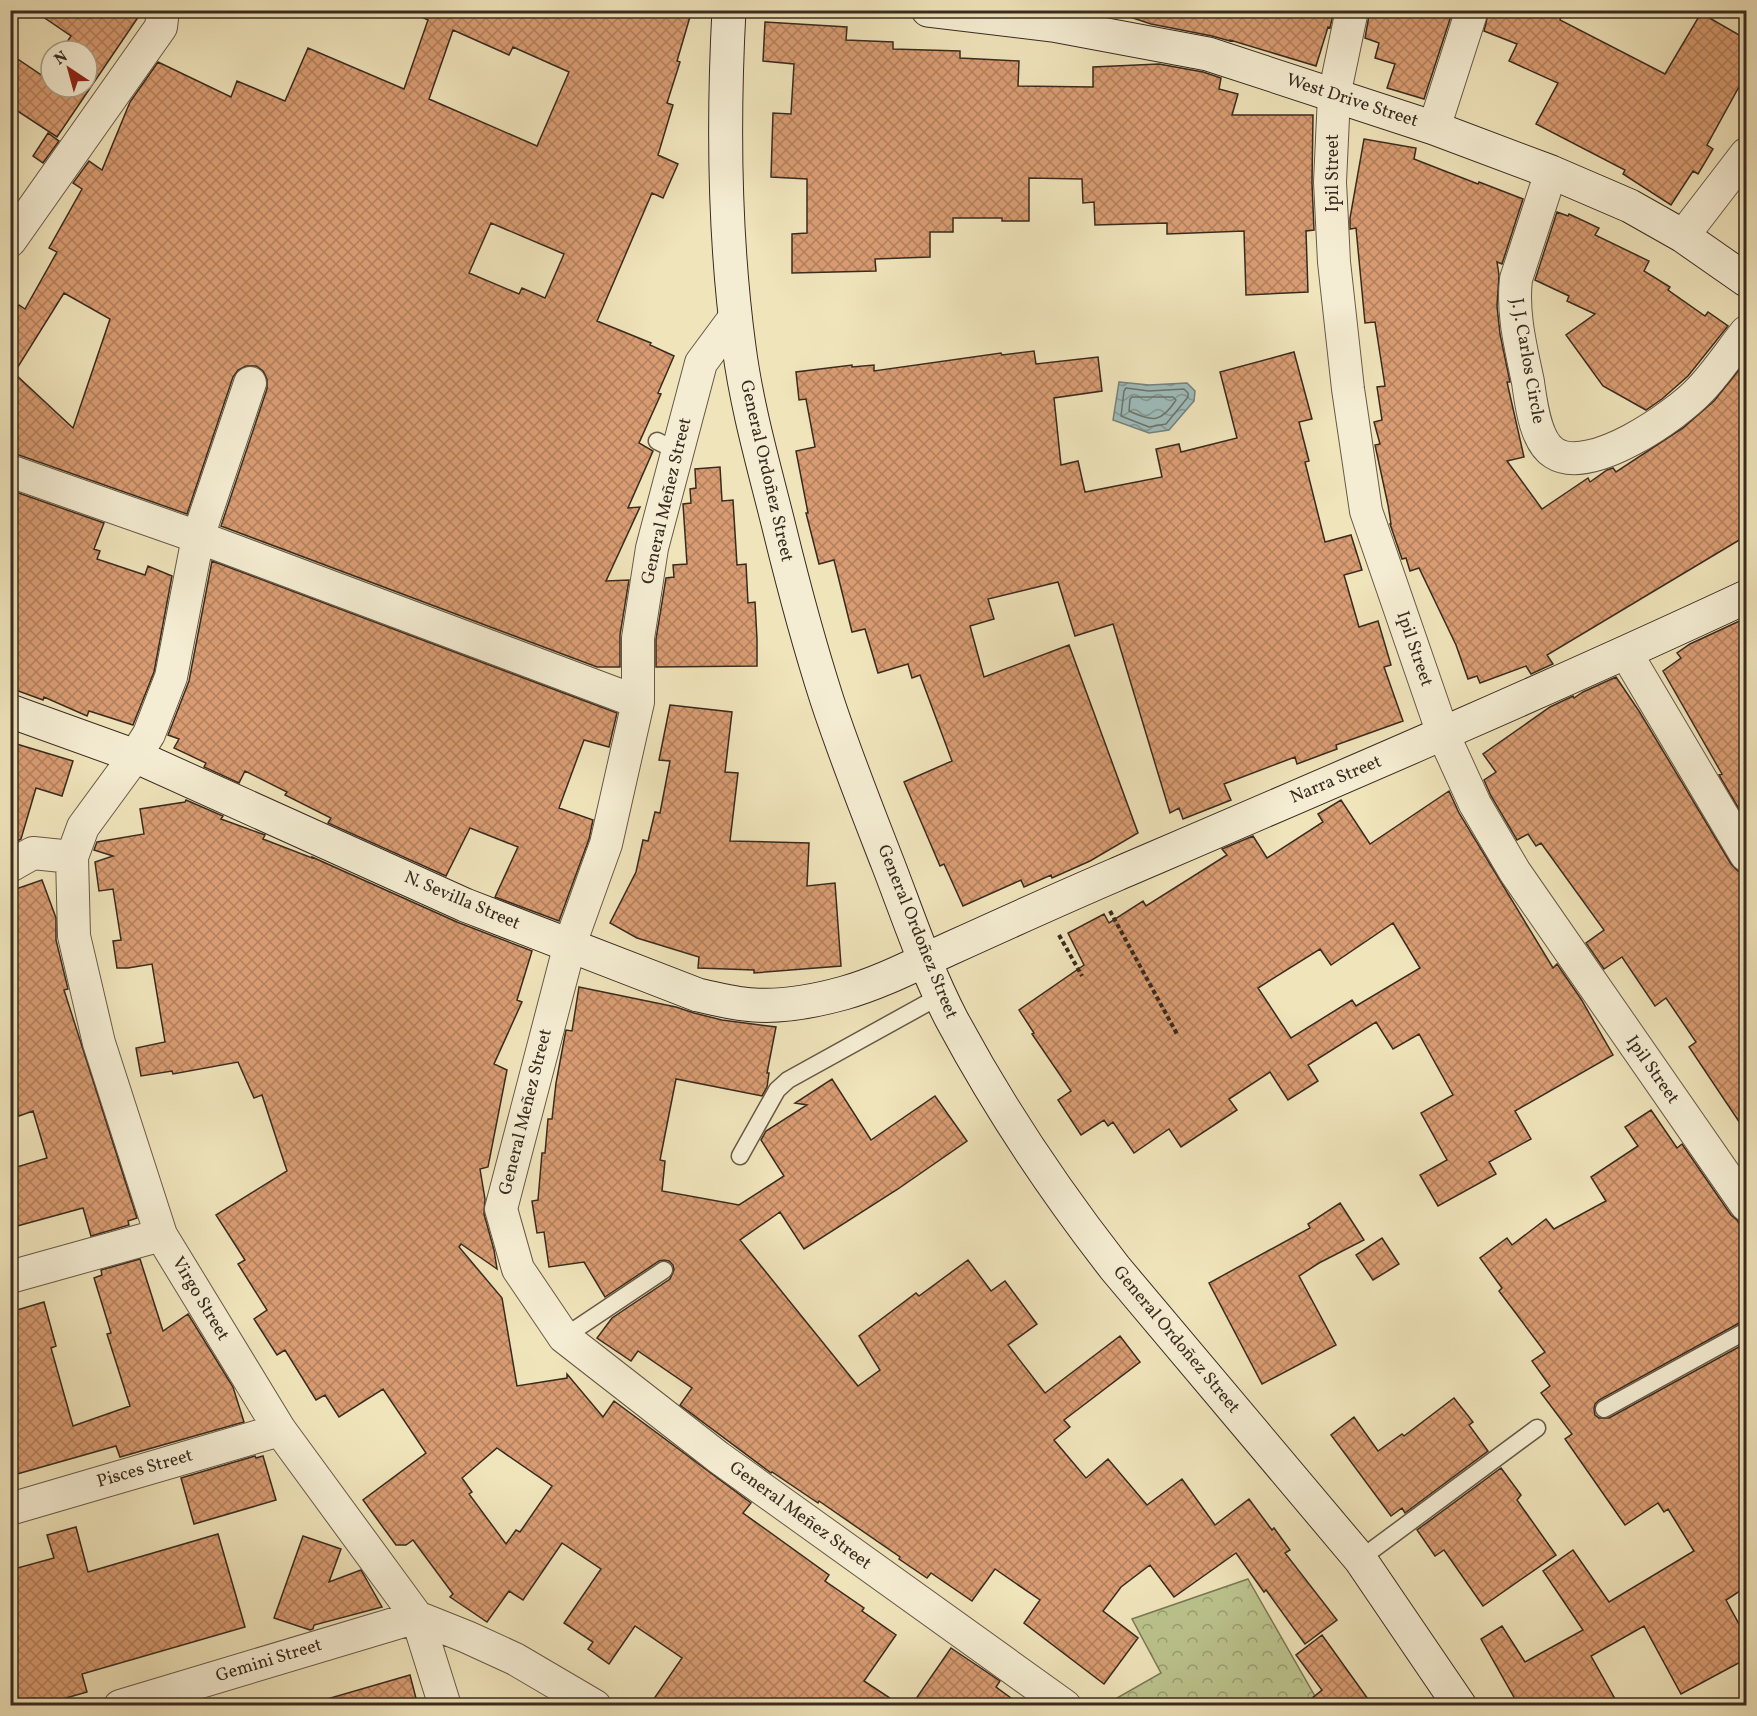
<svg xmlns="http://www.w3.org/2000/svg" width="1757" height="1716" font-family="Vollkorn,serif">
<defs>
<pattern id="forest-crowns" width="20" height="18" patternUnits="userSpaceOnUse" patternTransform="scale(1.5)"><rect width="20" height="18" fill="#bcc48e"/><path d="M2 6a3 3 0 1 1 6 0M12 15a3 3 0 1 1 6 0" fill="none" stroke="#9a9f73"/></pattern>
<pattern id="water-waves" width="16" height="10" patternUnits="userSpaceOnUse" patternTransform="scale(1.5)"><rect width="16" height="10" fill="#9ebcba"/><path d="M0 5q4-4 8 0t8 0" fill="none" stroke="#829997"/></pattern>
<pattern id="building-cross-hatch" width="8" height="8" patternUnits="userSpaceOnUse" patternTransform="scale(1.5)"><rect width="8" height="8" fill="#d99c72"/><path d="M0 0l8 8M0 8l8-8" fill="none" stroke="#b17f5d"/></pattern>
</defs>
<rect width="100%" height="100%" fill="#f0e4bb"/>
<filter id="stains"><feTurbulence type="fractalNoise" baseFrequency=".00333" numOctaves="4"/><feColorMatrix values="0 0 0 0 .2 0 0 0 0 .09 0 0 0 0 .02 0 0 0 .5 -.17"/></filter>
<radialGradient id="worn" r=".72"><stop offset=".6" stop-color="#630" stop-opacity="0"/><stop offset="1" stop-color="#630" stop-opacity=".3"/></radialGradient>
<path fill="url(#forest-crowns)" stroke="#7a7856" stroke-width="1.5" d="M1248 1579 1320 1705 1103 1706 1161 1673 1132 1619Z"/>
<path fill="url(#water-waves)" stroke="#76827c" stroke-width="1.5" d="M1119 382 1149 385 1187 383 1195 391 1194 401 1169 430 1149 433 1113 420Z"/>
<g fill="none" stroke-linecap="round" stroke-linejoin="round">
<path stroke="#6c746c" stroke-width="1.5" d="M1126 388 1149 391 1184 389 1188 393V397L1166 424 1149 427 1121 416 1124 391Z
M1132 397H1173L1176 400C1161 423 1153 422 1129 411L1130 399Z"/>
</g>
<path fill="url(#building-cross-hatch)" stroke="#392b1f" stroke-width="1.5" fill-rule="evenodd" d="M33 10H143L57 137 10 106V54L43 76 51 65V87H87V51H61L71 36Z
M408 10H692L677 61 680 62 667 103 673 105 658 155 678 164 663 198 652 193 597 321 651 343 650 345 674 356 658 393 661 394 639 443 653 451 628 508 640 507 606 581 629 580 620 635V667H597L221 526 267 389V379L263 371 256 366H246L238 370 233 377 187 514 16 454H10V319L19 305 25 309 57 252 49 248 82 189 73 183 89 161 102 170 130 102 158 62 231 97 237 81 285 101 308 48 404 89 428 20ZM453 30 509 55 513 47 569 72 537 146 429 99ZM491 223 564 254 545 298 522 288 519 294 469 273ZM64 293 110 319 73 428 14 373Z
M1125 10H1334L1330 28 1328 27 1316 66 1230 40V41L1212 36 1151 24 1124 15Z
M1370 10H1453L1424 99 1387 88 1395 64 1375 58 1379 43 1365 38Z
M1489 10H1564L1560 20 1665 74 1701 13 1746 39V74L1707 145 1713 149 1698 174 1693 171 1671 205 1623 174 1625 170 1536 124 1558 83 1509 61 1517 44 1484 31Z
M765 22 847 27 846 40 893 42V49L960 51V58L1019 61 1018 86 1093 87V67L1159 64 1203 72 1221 78 1219 89 1238 94 1232 115H1313L1312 183 1314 230 1306 231 1308 292 1246 295 1244 231 1167 234V223L1095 225 1094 202 1083 203 1082 179 1029 178V221H1002V218H953V232H930V257L875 259 876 271 792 273V234L807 233V179L771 177 773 113 791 114 794 64 763 61Z
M48 133 59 141 43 163 33 156Z
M1364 139 1416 148 1414 159 1478 184 1479 182 1523 199 1502 264 1497 262 1499 275 1497 306 1500 334 1510 382H1507L1524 457 1507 461 1542 509 1588 478 1590 482 1607 470 1613 468 1616 472 1683 428 1714 401 1746 361V536L1547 655 1553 664 1531 674 1526 666 1480 683 1477 676 1468 679 1456 645 1419 568 1410 571 1406 558 1402 559 1390 524H1391L1388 505 1375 445 1380 444 1374 422 1382 420 1377 387 1385 386 1375 322 1365 323 1356 228 1350 229V218Z
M1557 212 1568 216 1569 214 1599 228 1595 235 1649 261 1644 271 1670 287 1668 290 1705 316 1708 312 1728 326 1688 376 1662 399 1646 410 1603 386 1566 335 1595 314 1567 301 1569 296 1535 280Z
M1034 351 1036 364 1098 357 1102 391 1054 398 1061 465 1078 461 1085 492 1162 477 1156 449 1179 444 1181 452 1237 438 1220 372 1294 352 1312 419 1299 422 1309 461 1305 462 1325 542 1351 535 1362 570 1344 575 1359 627 1378 621 1391 665 1384 667 1403 721 1336 745 1337 749 1297 764 1295 757 1224 784 1231 800 1183 819 1179 808 1170 813 1113 624 1075 636 1058 582 988 599 994 619 970 626 984 677 1069 645 1138 833 1090 861 1052 878 1051 875 1024 887 1021 880 963 906 944 864 940 866 904 782 952 761 920 675 912 678 908 664 878 673 865 629 852 632 834 560 819 564 806 513H808L796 451 815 447 806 399 799 400 796 372 852 365V367L874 365V371L1001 353 1002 355Z
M720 467 722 501 733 500 737 565 746 564 748 603 755 602 757 639V666L656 667V639L666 578 674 577 673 565 687 564 683 504 691 503 690 489 696 488 695 469Z
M10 490 104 523 94 549 100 551 97 559 145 575 148 566 172 576 154 672 133 725 89 711 87 716 44 697 43 700 10 688Z
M212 561 617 713 609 747 584 740 559 808 593 820 589 839 559 921 495 897 518 847 470 828 446 876 328 823 331 818 285 795 287 792 245 771 239 783 204 767 206 763 174 748 179 739 168 735 189 681Z
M1746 618V821L1719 775 1722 774 1663 671 1681 658 1677 653 1690 644Z
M1616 677 1639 711 1731 864 1738 871 1746 873V1132L1689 1047 1696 1042 1666 998 1655 1006 1622 957 1604 969 1586 943 1604 930 1541 843 1536 846 1528 834 1517 840 1491 796 1484 780 1496 772 1483 754 1550 707 1573 696 1574 698 1583 692Z
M670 705 732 712 725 772 738 773 730 841 809 843 807 886 835 883 841 966 754 973V970L698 968 699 957 637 938 610 923 636 872 643 840 648 841 655 812 660 813 670 761 659 760Z
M10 742 73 761 62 796 36 788 21 839 10 845Z
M1449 791 1459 813 1553 968 1557 964 1581 999 1613 1055 1515 1111 1531 1139 1489 1162 1496 1174 1438 1206 1420 1175 1447 1160 1421 1113 1453 1095 1419 1034 1393 1049 1376 1022 1308 1065 1318 1081 1288 1100 1270 1072 1229 1099 1237 1110 1181 1147 1169 1129 1134 1153 1113 1122 1108 1126 1104 1120 1081 1135 1058 1100 1071 1091 1032 1034 1034 1033 1019 1010 1084 965 1068 933 1104 914 1109 923 1143 901 1146 906 1227 855 1222 849 1253 836 1267 858 1323 822 1318 814 1341 800 1370 844ZM1393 923 1420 968 1356 1006 1352 1000 1291 1038 1258 988 1320 949 1331 965Z
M186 800 223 816 221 819 265 835 263 839 312 858V857L457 922 532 951 517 1000 522 1002 494 1064 507 1070 488 1167 480 1169 485 1199 484 1214 494 1250 497 1269 461 1244 459 1247 502 1298 517 1386 567 1378V1374L603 1417 614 1401 751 1503 743 1513 829 1575 825 1581 864 1608 862 1611 896 1635 864 1681 902 1706H649L682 1658 635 1626 609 1664 588 1649 593 1642 564 1623 601 1569 562 1543 523 1600 509 1591 487 1622 450 1597 453 1594 413 1540 406 1545H396L363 1500 426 1453 383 1389 339 1417 325 1395 316 1400 285 1350 277 1355 254 1319 267 1310 238 1264 245 1260 216 1215 287 1171 262 1095 254 1098 238 1062 173 1074 172 1071 141 1076 136 1048 165 1042 152 964 128 968H117L113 941 121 940 113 889 99 891 95 862 113 856 94 850 97 842 144 834 140 809 185 802ZM497 1448 552 1486 520 1532 516 1530 506 1544 469 1494 472 1492 462 1478Z
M42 880 56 918V940L68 989 64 990 137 1218 128 1221 129 1225 91 1236 83 1208 10 1228V1169L47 1158 33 1111 19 1116 10 1089V1049L17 1047 10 1027V891Z
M579 987 676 1007 694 1013 722 1020 776 1027 767 1073H769L767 1087 762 1096 676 1079 660 1160 665 1161 662 1191 739 1205 784 1176 761 1140 766 1131 807 1105 795 1103 832 1079 871 1140 935 1096 967 1141 898 1189 804 1249 780 1212 740 1240 858 1386 880 1370 859 1336 916 1293 919 1296 968 1260 991 1291 1005 1281 1037 1324 1008 1345 1045 1393 1120 1336 1140 1362 1064 1420 1070 1427 1054 1440 1086 1478 1108 1459 1147 1505 1182 1479 1215 1525 1249 1499 1272 1530 1274 1528 1290 1550 1285 1553 1337 1620 1305 1644 1266 1590 1264 1592 1236 1553 1174 1597 1150 1565 1121 1587 1103 1611 1138 1638 1104 1684 1024 1623 1040 1600 995 1569 972 1601 931 1573 927 1578 899 1559 900 1557 819 1501 818 1503 772 1472 771 1473 680 1405 692 1388 638 1351 631 1361 597 1338 612 1318 670 1279 674 1270 673 1265 669 1261 664 1260 659 1261 605 1297 584 1262 549 1267 544 1232 537 1233 532 1201 538 1200 542 1153H545L548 1119H552L556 1083 565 1035 566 1030 572 1031Z
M1651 1110 1677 1148 1682 1144 1731 1215 1737 1220 1746 1236V1321L1741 1322 1599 1400 1595 1404 1594 1409 1595 1415 1599 1418H1609L1746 1343V1587L1726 1600 1746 1637V1659L1681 1694 1644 1626 1591 1656 1619 1706H1519L1481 1639 1502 1626 1525 1662 1583 1630 1543 1571 1573 1550 1609 1602 1694 1551 1668 1509 1664 1512 1658 1503 1625 1525 1565 1439 1572 1434 1541 1393 1550 1386 1532 1361 1545 1352 1499 1291 1502 1288 1480 1258 1507 1238 1512 1245 1546 1219 1554 1229 1606 1201 1591 1177 1638 1146 1625 1127Z
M1340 1203 1364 1240 1319 1263 1299 1276 1336 1345 1262 1384 1209 1283 1310 1228 1308 1224Z
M1382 1238 1399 1264 1373 1280 1356 1255Z
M140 1259 163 1331 188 1314 233 1387 244 1422 120 1457 116 1446 10 1476V1312L44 1302 56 1346 51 1348 73 1426 130 1406 107 1334 111 1333 94 1278 102 1275 101 1270Z
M1454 1398 1473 1422 1469 1425 1488 1451 1405 1513 1402 1508 1391 1516 1331 1435 1354 1417 1378 1451 1402 1434 1404 1436Z
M255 1456 256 1458 263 1456 276 1500 194 1524 181 1478Z
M1501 1468 1521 1495 1517 1500 1556 1555 1483 1606 1444 1550 1435 1556 1417 1530Z
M76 1527 88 1572 218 1534 245 1627 82 1674 87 1692 38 1706 35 1698 10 1705V1570L54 1558 47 1535Z
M303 1536 341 1549 329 1582 361 1570 382 1607 314 1625 313 1629 310 1630 274 1618Z
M1322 1635 1373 1706H1302L1322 1690 1296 1655Z
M951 1648 1000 1681 996 1687 1022 1706H911Z
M410 1675 418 1706H328L327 1699Z"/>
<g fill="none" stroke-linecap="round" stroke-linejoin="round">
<g stroke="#675946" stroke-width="19">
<path id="lane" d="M657 441 677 451
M740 1156 777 1090 788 1080 940 996
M564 1337 664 1270
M1604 1409 1746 1331
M1360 1559 1537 1428"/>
</g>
<g stroke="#675946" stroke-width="34">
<path id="street" d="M1352 10 1334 96 1330 182 1334 262 1348 389 1366 511 1443 734 1475 804 1515 872 1746 1205
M1434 128 1472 10
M1551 172 1516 279C1512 314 1521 348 1528 382 1531 403 1535 441 1554 453 1590 476 1676 416 1701 389 1717 372 1731 351 1746 332
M1683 236 1746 154
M10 241 161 27 163 10
M735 317 701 363 652 548 638 638V702L606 844 570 944 501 1209 518 1269 564 1337 718 1457 1065 1706
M250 383 198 537 171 677 149 734 135 756 83 827 72 857 74 936 99 1043 161 1235 280 1430 417 1617 467 1637 515 1659 595 1706
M10 471 198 537 638 702
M1626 653 1746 855
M10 866 33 853 72 857
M10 1277 161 1235
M10 1509 280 1430
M417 1617 445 1706
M120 1706 417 1617"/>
</g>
<g stroke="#392b1f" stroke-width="35">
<path id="secondary" d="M729 10C723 122 724 236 739 347 747 409 765 470 780 531 794 588 809 644 827 700 845 755 867 810 888 864 908 916 926 970 952 1020 998 1106 1055 1191 1115 1268L1360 1559 1460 1706
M928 10 1053 25 1208 54 1434 128 1551 172 1630 206 1683 236 1746 280
M10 711 135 756 465 905 698 995C716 999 735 1004 754 1005 783 1007 815 1001 844 993 880 983 914 965 949 949 1004 924 1059 899 1115 875 1327 784 1538 694 1746 597"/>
</g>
<path stroke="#392b1f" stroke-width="4" stroke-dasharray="4.5 3" stroke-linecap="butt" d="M1110 911 1177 1034
M1059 935 1082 976"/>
<use href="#lane" stroke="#f5edd3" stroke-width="16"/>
<use href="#street" stroke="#f5edd3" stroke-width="32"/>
<use href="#secondary" stroke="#f5edd3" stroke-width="33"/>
</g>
<g text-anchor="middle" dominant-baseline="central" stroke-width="5" stroke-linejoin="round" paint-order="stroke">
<g font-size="18" fill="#392b1f" stroke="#f5edd3">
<text transform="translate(1352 101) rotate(18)">West Drive Street</text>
<text transform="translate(1333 173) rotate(-90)">Ipil Street</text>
<text transform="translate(1527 361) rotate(80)">J. J. Carlos Circle</text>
<text transform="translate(766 471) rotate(77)">General Ordoñez Street</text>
<text transform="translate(667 501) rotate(-77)">General Meñez Street</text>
<text transform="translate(1414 649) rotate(71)">Ipil Street</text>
<text transform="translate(1336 780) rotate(-23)">Narra Street</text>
<text transform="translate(462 901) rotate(23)">N. Sevilla Street</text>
<text transform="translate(917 932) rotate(68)">General Ordoñez Street</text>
<text transform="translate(1652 1070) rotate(55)">Ipil Street</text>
<text transform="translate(526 1112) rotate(-76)">General Meñez Street</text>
<text transform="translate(200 1299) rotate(59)">Virgo Street</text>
<text transform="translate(1176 1340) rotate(50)">General Ordoñez Street</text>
<text transform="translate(145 1469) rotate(-16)">Pisces Street</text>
<text transform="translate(800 1516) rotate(36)">General Meñez Street</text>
<text transform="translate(269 1661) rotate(-17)">Gemini Street</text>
</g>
</g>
<rect width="1757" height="1716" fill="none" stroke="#f0e4bb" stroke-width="36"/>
<rect x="12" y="12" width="1733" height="1692" fill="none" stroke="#392b1f" stroke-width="3"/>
<rect x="18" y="18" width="1721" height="1680" fill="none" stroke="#392b1f" stroke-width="1.5"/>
<g transform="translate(69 69) rotate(324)"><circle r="28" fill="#f5edd3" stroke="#aa9f8b" stroke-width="1.5"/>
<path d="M0-4.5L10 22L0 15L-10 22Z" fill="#8f2418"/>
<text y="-9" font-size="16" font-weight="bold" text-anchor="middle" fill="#392b1f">N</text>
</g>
<rect width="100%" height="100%" filter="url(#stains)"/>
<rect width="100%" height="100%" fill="url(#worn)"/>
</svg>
